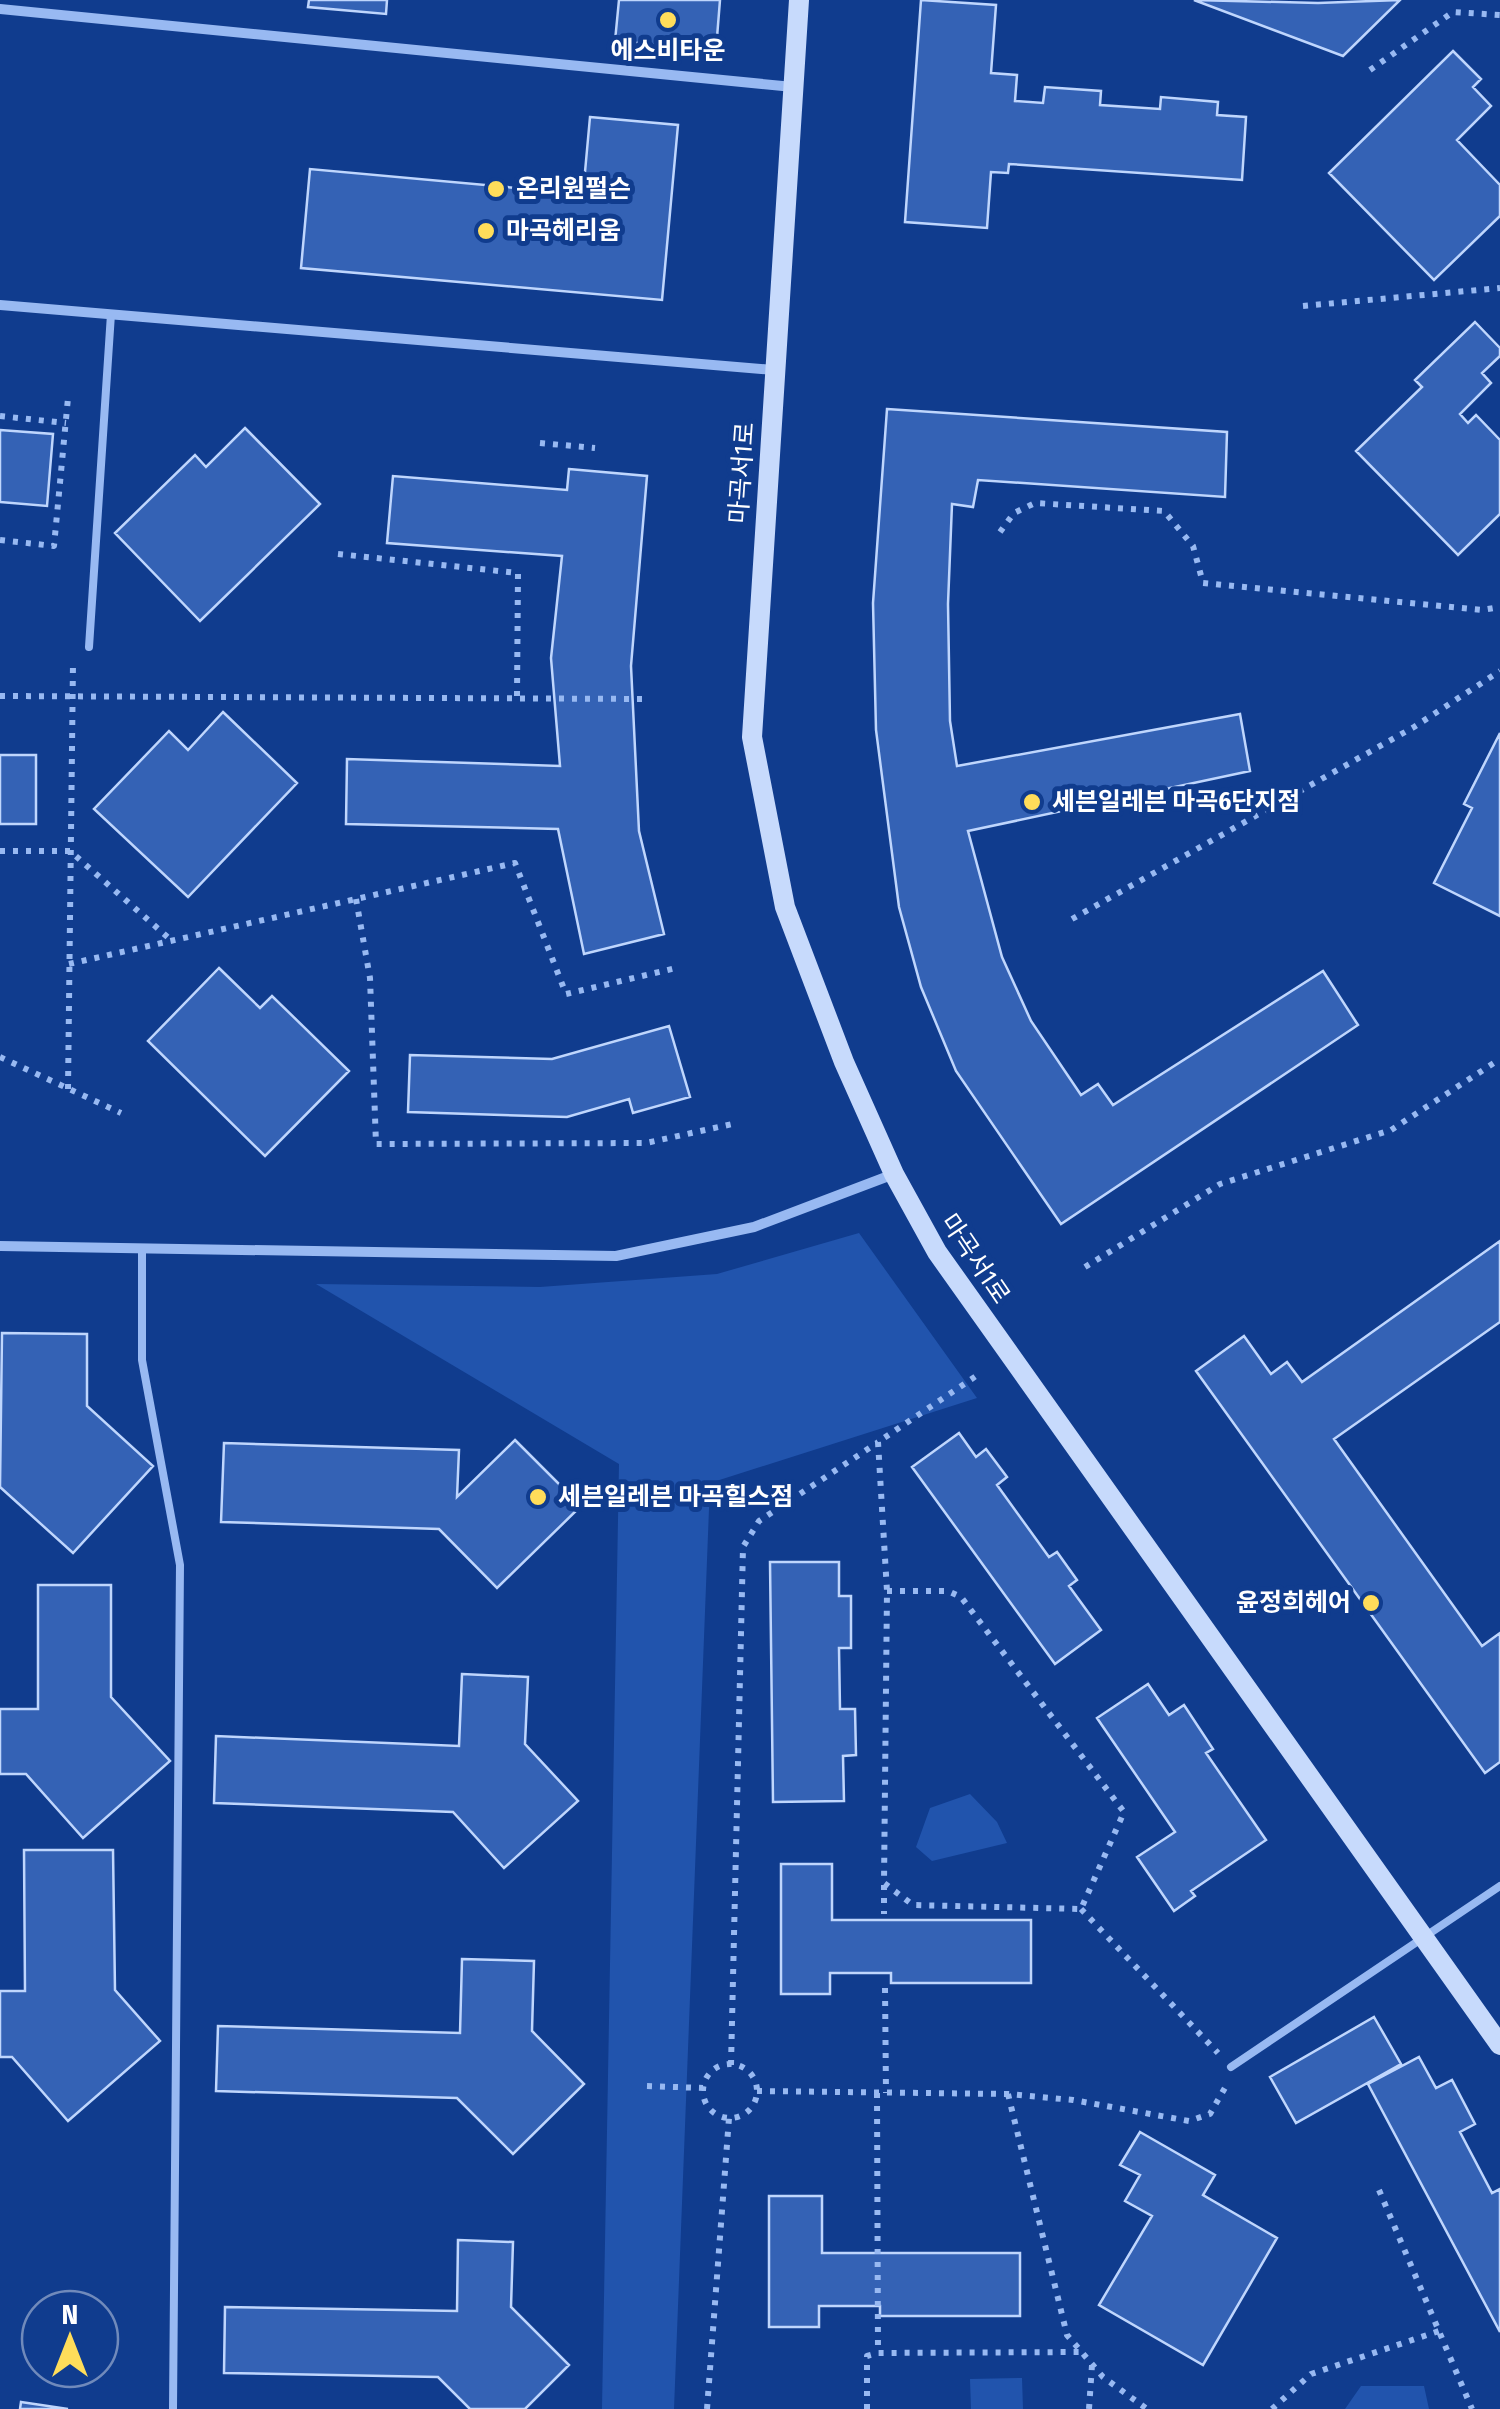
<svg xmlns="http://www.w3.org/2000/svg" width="1500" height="2409" font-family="'Fira Sans Condensed','Noto Sans KR',sans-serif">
<rect width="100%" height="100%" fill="#103c8e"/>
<path fill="#2154ad" d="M859 1233 977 1398 710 1483 674 2409H602L619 1464 316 1284 540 1287 717 1274Z
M970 1794 997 1822 1007 1843 932 1861 916 1847 930 1808Z
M1022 2378 1023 2409H971L970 2379Z
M1361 2386H1424L1429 2409H1345Z"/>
<path fill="#3462b5" stroke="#bfd6fd" stroke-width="2.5" d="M309 0H387L386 14 308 7Z
M619 0H720L716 50 615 41Z
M921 0 996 5 991 73 1017 75 1015 101 1043 103 1045 87 1101 91 1100 105 1160 109 1161 97 1218 102 1217 115 1246 117 1242 180 1009 164 1008 173 991 172 987 228 905 222Z
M1194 0 1318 3 1400 0 1343 56Z
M1453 51 1481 79 1473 87 1491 106 1457 140 1500 185V216L1434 280 1329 173Z
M590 117 678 125 662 300 301 268 310 169 583 194Z
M1475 322 1500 348V356L1482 373 1491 383 1460 414 1468 423 1476 415 1500 440V514L1458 555 1356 451 1422 387 1415 380Z
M887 409 1227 432 1225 497 978 480 973 507 952 504 948 604 950 721 957 766 1240 714 1250 771 968 831 1002 957 1031 1021 1081 1095 1098 1084 1113 1105 1323 971 1358 1025 1061 1224 956 1071 921 987 899 907 876 730 873 603Z
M245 428 320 504 200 621 115 533 195 455 206 467Z
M0 430 53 434 47 506 0 502Z
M569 469 647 476 631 666 639 831 664 934 584 954 558 829 346 824 347 759 560 766 551 658 562 556 387 543 393 476 567 490Z
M223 712 297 783 188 897 94 809 169 731 188 750Z
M1500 733V916L1434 883 1472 808 1464 804Z
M0 755H36V824H0Z
M219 968 260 1008 272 996 349 1071 265 1156 148 1041Z
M669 1026 690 1097 633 1113 629 1099 567 1117 408 1112 410 1055 552 1059Z
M1500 1241V1322L1334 1439 1482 1646 1500 1633V1762L1485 1773 1196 1371 1244 1336 1271 1374 1287 1362 1302 1382Z
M2 1333 87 1334V1406L153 1466 73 1553 0 1487Z
M959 1433 976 1457 986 1449 1007 1477 997 1485 1049 1557 1057 1552 1077 1580 1069 1586 1101 1630 1055 1664 912 1467Z
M515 1440 581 1506 497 1588 439 1529 221 1522 224 1443 459 1450 457 1497Z
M770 1562H839V1596H851V1648H839L840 1709H855L856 1755 843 1756 844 1801 773 1802Z
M38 1585H111V1697L170 1761 83 1838 26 1774H0V1709H38Z
M462 1674 528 1677 525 1744 578 1801 504 1868 453 1812 214 1803 216 1736 459 1746Z
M1148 1684 1169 1715 1184 1705 1213 1749 1206 1753 1266 1840 1191 1891 1195 1896 1174 1911 1137 1857 1175 1832 1097 1718Z
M24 1850H113L115 1990 160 2041 68 2121 12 2057H0V1991H25Z
M781 1864H832V1920H1031V1983H891V1973H830V1994H781Z
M462 1959 534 1961 532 2031 584 2084 513 2154 457 2098 216 2091 218 2026 460 2033Z
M1374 2017 1401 2064 1296 2123 1270 2077Z
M1419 2057 1436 2088 1452 2080 1475 2124 1460 2132 1492 2193 1500 2189V2332L1368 2084Z
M1140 2132 1215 2175 1203 2195 1277 2238 1203 2365 1099 2305 1152 2216 1125 2201 1140 2175 1120 2165Z
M769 2196H822V2253H1020V2316H880V2306H819V2327H769Z
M458 2240 513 2242 511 2307 569 2365 525 2409H470L438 2377 224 2373 225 2307 457 2311Z
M21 2402 68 2409H20Z"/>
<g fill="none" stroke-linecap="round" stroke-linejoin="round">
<path stroke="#98b9f2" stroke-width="6" stroke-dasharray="5 8" stroke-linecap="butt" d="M1370 70 1453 12 1500 15
M1303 306 1500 288
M0 416 66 423
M540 443 595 448
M1000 532 1014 513 1035 503 1164 511 1193 546 1203 583 1482 610 1500 607
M0 540 54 546 68 398
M338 554 518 573 517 696
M0 696 648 699
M0 851H70L172 941
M356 899 370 978 376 1144 646 1143 737 1123
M1072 919 1414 727 1500 671
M69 964 515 863 566 994 676 968
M0 1057 121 1113
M68 1089 73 663
M1085 1267 1220 1184 1391 1130 1500 1059
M887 1591H948L961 1597 1124 1812 1081 1909 913 1905 884 1883 887 1591 878 1442 979 1374
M884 1885V1914
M1081 1909 1218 2053
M885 1988 886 2093
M703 2091a27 27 0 1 1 54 0a27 27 0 1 1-54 0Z
M731 2065 743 1547 759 1521 877 1443
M647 2086 703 2088
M757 2091 1008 2094 1073 2100 1189 2121 1210 2114 1226 2086
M877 2093 878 2353
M1008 2094 1067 2335 1103 2377 1147 2409
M1379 2190 1472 2409
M707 2409 729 2118
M867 2409V2356L878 2353 1081 2352
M1089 2409 1092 2365
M1272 2409 1311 2374 1439 2331"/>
<path stroke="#98b9f2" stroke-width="8" d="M89 647 111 314
M142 1250V1360L180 1565 173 2409
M1231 2067 1500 1886"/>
<path stroke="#98b9f2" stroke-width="10" d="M0 9 793 87
M0 305 774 370
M0 1246 616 1256 754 1227 894 1174"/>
<path stroke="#c7dafc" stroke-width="20" d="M799 0 752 737 785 907 844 1062 894 1174 937 1252 1500 2045"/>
</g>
<g fill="#ffdd5a" stroke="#103c8e" stroke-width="4">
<circle cx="668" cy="20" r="10"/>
<circle cx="496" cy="189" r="10"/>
<circle cx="486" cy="231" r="10"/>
<circle cx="1032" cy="802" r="10"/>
<circle cx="538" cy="1497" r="10"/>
<circle cx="1371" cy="1603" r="10"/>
</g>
<g text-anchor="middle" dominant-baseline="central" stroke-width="10" stroke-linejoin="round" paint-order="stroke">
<g font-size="25" font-weight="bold" fill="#fff" stroke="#103c8e" text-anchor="start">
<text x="668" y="51" text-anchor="middle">에스비타운</text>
<text x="516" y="189">온리원펄슨</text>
<text x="506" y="231">마곡헤리움</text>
<text x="1052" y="802">세븐일레븐 마곡6단지점</text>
<text x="558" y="1497">세븐일레븐 마곡힐스점</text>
<text x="1351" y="1603" text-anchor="end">윤정희헤어</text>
</g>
<g font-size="25" fill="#fff" stroke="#103c8e">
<text transform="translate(742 473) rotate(-86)">마곡서1로</text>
<text transform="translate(975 1259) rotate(56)">마곡서1로</text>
</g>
</g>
<g transform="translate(70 2339)"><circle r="48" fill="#103c8e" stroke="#708abb" stroke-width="2.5"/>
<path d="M0-8L18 38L0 25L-18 38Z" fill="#ffdd5a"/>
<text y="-15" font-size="28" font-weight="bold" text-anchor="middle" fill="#ffffff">N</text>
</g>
</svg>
